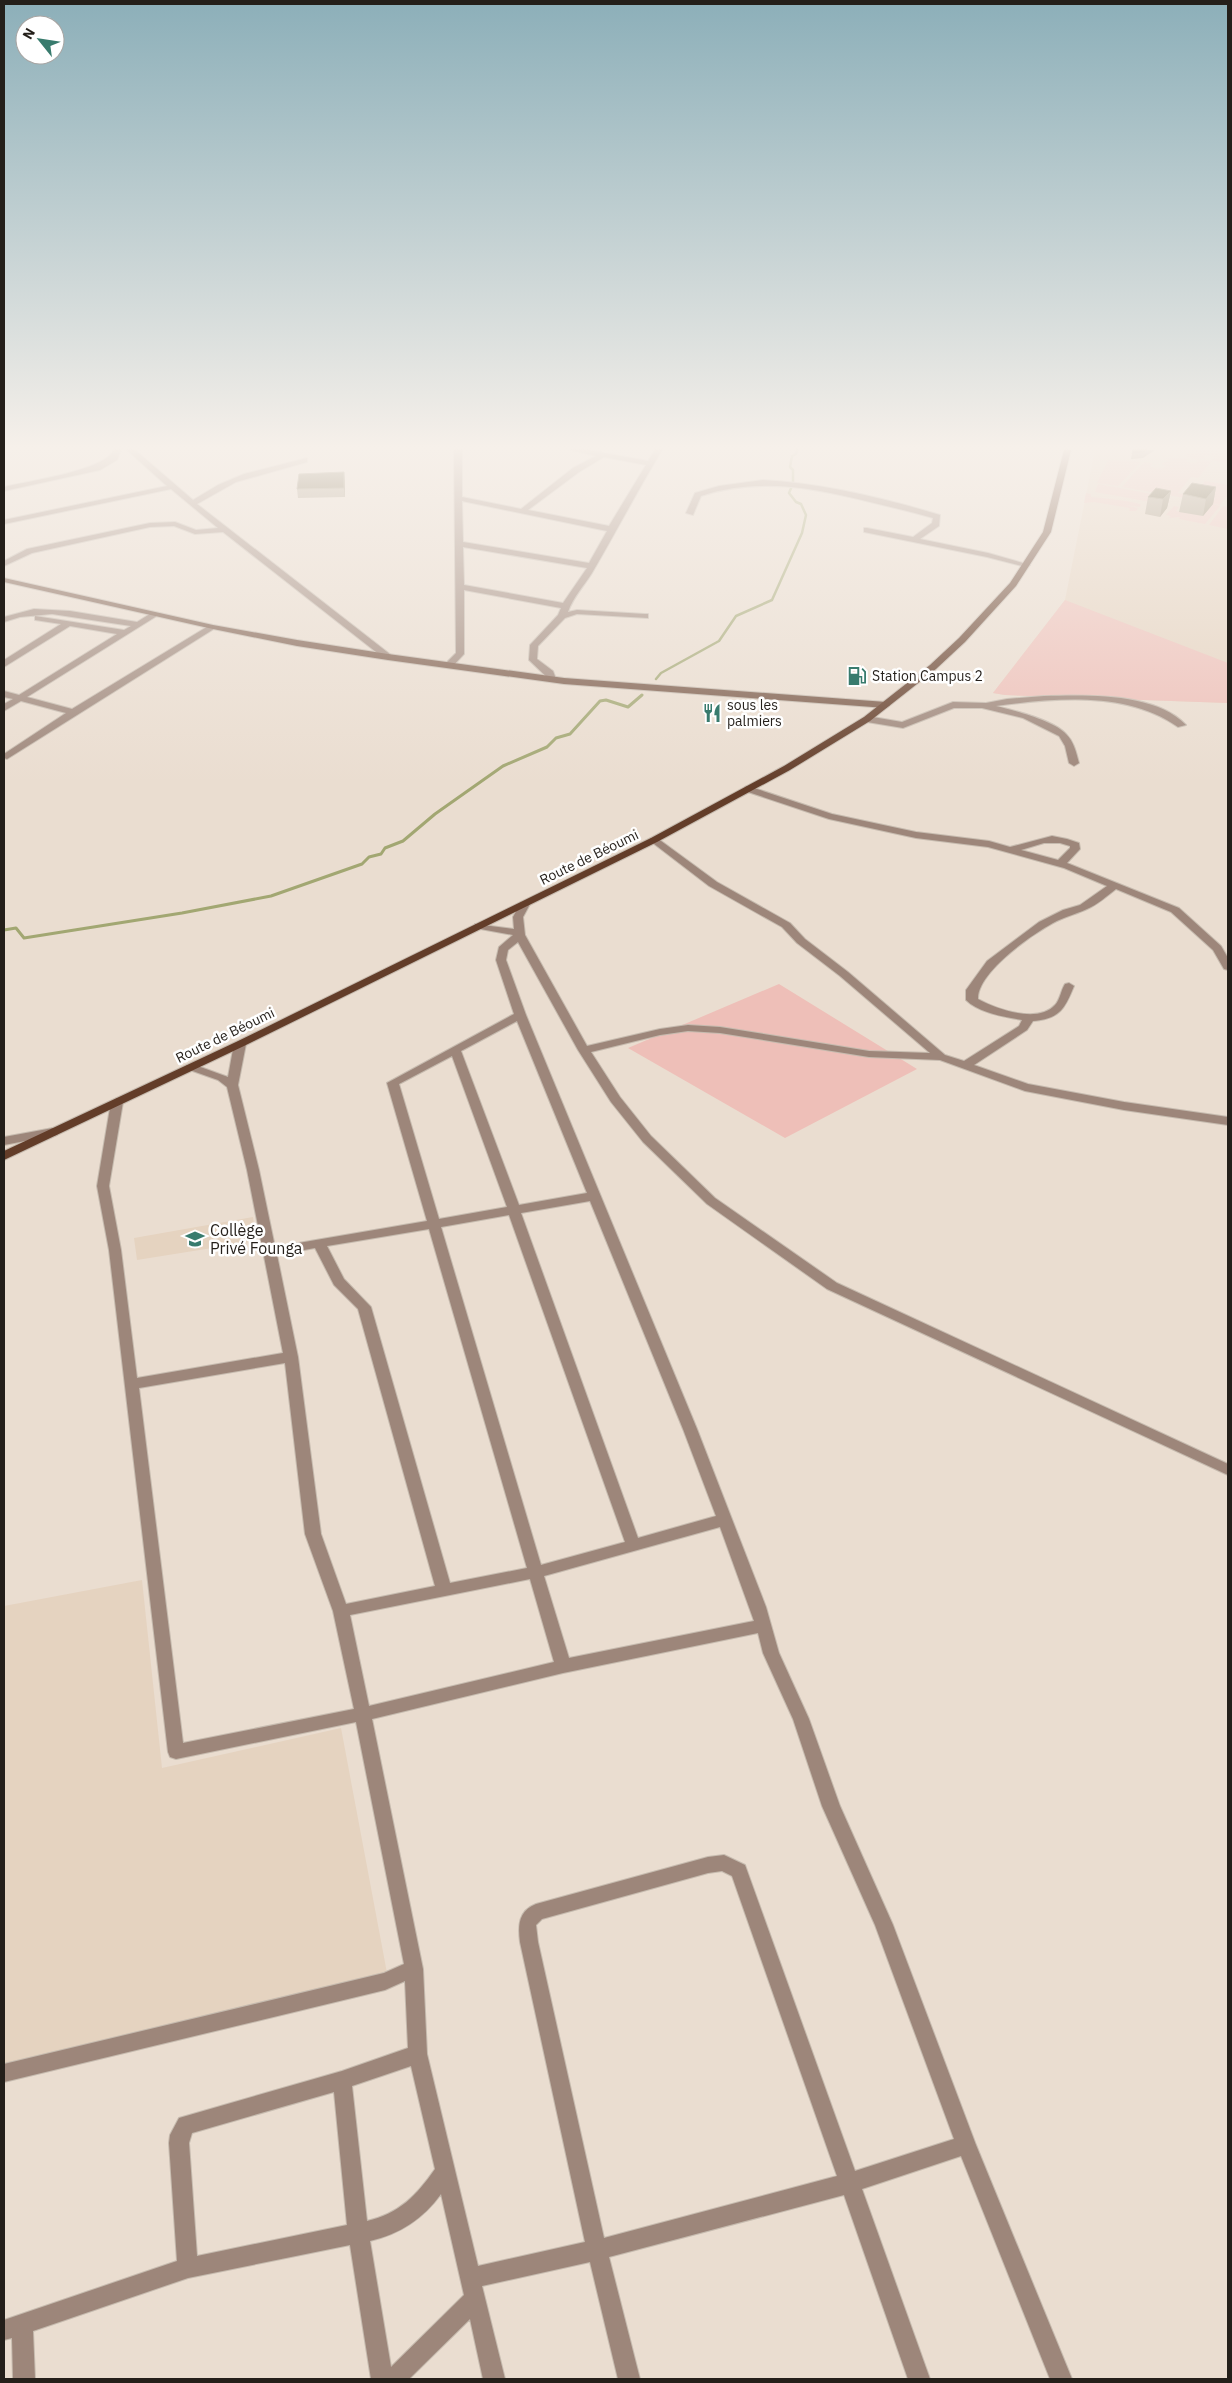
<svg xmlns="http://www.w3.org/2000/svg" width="1232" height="2383" font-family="'IBM Plex Sans',sans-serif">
<rect width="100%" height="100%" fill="#eaddd0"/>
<path fill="#e5d3c0" d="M1095 450H1228V703L1005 695 993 693 1065 600Z
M253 1217 256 1241 137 1260 134 1238Z
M142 1580 162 1768 341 1728 387 1973 4 2065V1606Z"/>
<path fill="#eebfb8" d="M1195 450H1228V463L1210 460 1216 458 1211 455 1203 456 1205 459 1201 458 1199 460 1212 461 1198 478 1191 477 1178 493 1188 495 1185 498 1122 487 1144 462 1153 463 1150 466C1154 469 1162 470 1166 466L1161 463 1170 461 1165 458 1187 459V462L1196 463 1198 460 1188 457 1187 454H1199Z
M1108 460 1141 462 1118 486 1097 483Z
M1205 481 1228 485V495L1220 505 1189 499Z
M1098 484 1157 495 1151 502 1095 492Z
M1086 493 1091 494V497C1101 498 1136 501 1141 505L1140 507 1125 505 1138 508 1136 511H1129L1130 508 1094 502 1084 503Z
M1213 504 1220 506 1205 524 1179 519 1180 517 1169 518 1171 516 1166 515 1174 506 1179 507 1176 511 1203 516Z
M1223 506 1228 507V529L1209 525Z
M1065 600 1228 663V703L1005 695 993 693Z
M779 984 917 1069 785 1138 628 1048Z"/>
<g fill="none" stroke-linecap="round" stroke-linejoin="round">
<path stroke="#a2a772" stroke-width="2.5" d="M793 482V470L790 467 792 456 796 454 797 450
M656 679 661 673 719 641 736 616 772 600 802 533 806 515 801 504 796 502 789 493 792 486"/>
<path stroke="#a2a772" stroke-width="3" d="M4 930 16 928 24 938 182 913 271 896 362 864 369 857 381 854 385 848 403 841 435 814 503 766 547 747 556 738 570 734 600 701 606 700 628 707 642 695"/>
<g stroke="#c6bbaf" stroke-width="2">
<path id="minor" d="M114 450H121L117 460 100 470 4 491V487C28 481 104 471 114 450Z
M127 450H135L193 500 218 485 244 474 307 458V462L236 482 197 504 391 655V659H385L223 532 195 534 174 526 150 527 32 553 4 566V561L27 549 150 523 175 522 196 530 218 528 171 489 4 524V520L167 486Z
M454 450H462V497L521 509 573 468 596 456 571 450H588L648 461 655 450H662C639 488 616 532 592 573 584 586 573 597 568 612L577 610 645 614H648V618L577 614 565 618 538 646 537 659 553 671 556 679 552 682 529 660 530 645 558 615 561 608 464 590V654L452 667H446V663L456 653ZM604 457 646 465 609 526 528 510 579 472ZM462 501 607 531 589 563 463 542ZM463 547 587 568 563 603 464 585Z
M763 480C821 483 884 498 940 515L939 526 920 539 988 553 1030 565 1026 567 987 557 864 532V528H867L913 537 932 523 933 518C912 512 891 507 870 502 812 488 759 477 701 496L693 515 686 513 695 493 719 486Z
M34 609 70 611 137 622 153 612 160 614 27 697 72 709 210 625 217 627 7 759 4 758V754L66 713 21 701 4 711V704L13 699 4 697V691L19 695 117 634 70 626 4 667V660L61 624 35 620V616L124 630 131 626 52 614 20 617 4 622V617Z
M1044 696C1085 695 1155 692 1186 725L1178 727C1127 691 1055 698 996 706 1013 710 1055 721 1066 734 1074 742 1076 752 1079 763L1074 766 1069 763 1065 746 1059 736 1023 718 982 708H954L903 728 867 722 862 719 867 716 902 722 953 702 986 703 1007 699Z
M748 786 832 814 916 832 989 841 1010 847 1052 836 1067 839 1079 843 1080 849 1067 863 1179 908 1221 946 1228 958V970L1224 969 1213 950 1171 912 1116 889C1107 896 1097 905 1087 909 1074 915 1060 918 1048 926 1027 938 977 974 978 999 996 1009 1038 1024 1055 1005 1060 1000 1061 990 1065 984L1069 983 1074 986C1065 1008 1060 1019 1033 1021L1027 1030 974 1065 1028 1084 1124 1102 1228 1117V1125L1124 1110 1025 1091 940 1060 869 1057 720 1033 688 1031 660 1035 591 1052 620 1097 651 1136 715 1198 837 1283 1228 1464V1475L827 1289 707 1204 643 1142 611 1102 578 1050 518 942 508 950 506 960 526 1015 697 1429 766 1607 779 1653 809 1719 840 1806 893 1925 976 2145 1072 2379H1050L961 2156 862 2189 930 2379H908L844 2195 609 2257 640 2379H618L590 2262 482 2286 505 2379H483L470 2319 409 2379H371L350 2245 188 2278 33 2331 35 2379H13L12 2338 4 2340V2320L177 2261 169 2143 170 2135 179 2118 342 2071 408 2048 405 1981 385 1990 4 2082V2064L384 1973 404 1964 356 1722 176 1759 170 1757 168 1752 109 1250 97 1186 111 1102 117 1098 123 1102 109 1186 121 1250 137 1378 283 1353 247 1170 227 1087 218 1080 187 1069 185 1067 187 1065H195L228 1077 234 1044 240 1041 246 1044 238 1085 259 1170 275 1247 427 1221 387 1083 514 1014 496 960 499 947 513 935 475 928V924L514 929 513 917 521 902H529L530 904 523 917 525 935 587 1046 660 1029 688 1025 720 1027 869 1051 930 1053 840 976 797 943 782 927 709 886 649 840 651 838H657L717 882 790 923 805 939 848 972 945 1055 964 1061 1019 1026 1022 1020C1005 1017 979 1013 966 1000V990L987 961 1039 922 1063 910 1080 905 1107 886 1064 868 988 847 916 838 829 819 745 791V787ZM1044 843H1060L1070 846V848L1058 860 1021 850ZM517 1021 587 1193 519 1205 461 1051ZM452 1056 507 1207 439 1219 399 1084ZM590 1201 683 1429 716 1516 638 1538 521 1213ZM509 1215 625 1542 541 1565 441 1227ZM429 1229 527 1568 450 1583 371 1307 344 1279 327 1246ZM315 1248 334 1285 358 1309 435 1586 346 1604 321 1534 298 1357 277 1255ZM285 1363 305 1534 333 1611 354 1709 183 1743 139 1388ZM720 1527 754 1621 569 1658 544 1576ZM530 1579 554 1662 369 1706 350 1615ZM758 1633 763 1653 793 1719 822 1806 875 1925 954 2139 855 2171 745 1865 724 1855 708 1857 536 1904C518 1911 518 1926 520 1942L585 2242 478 2266 427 2054 423 1969 372 1719 563 1673ZM722 1871 732 1876 837 2176 604 2238 538 1942 536 1925 542 1919 708 1873ZM411 2066 435 2169C417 2195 399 2214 367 2221L352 2086ZM334 2092 347 2225 197 2256 189 2143 192 2133ZM441 2194 464 2295 391 2367 370 2241C400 2234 423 2219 441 2194Z
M53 1128 59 1132 57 1135 4 1145V1137Z"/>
</g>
<g stroke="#c6bbaf" stroke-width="2">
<path id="secondary" d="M4 578 213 625 297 640 388 654 564 678 886 702 890 705 886 708 564 684 388 660 297 646 213 629 4 582Z"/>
</g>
<g stroke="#c6bbaf" stroke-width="2">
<path id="primary" d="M1064 450H1071L1051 532 1016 586 965 642 936 669 870 721 790 770 657 842 244 1046 4 1160V1151L236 1042 651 838 784 766 864 717 930 665 959 638 1010 583 1043 532Z"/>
</g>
<use href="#minor" fill="#9d867a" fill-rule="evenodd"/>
<use href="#secondary" fill="#7b5b4a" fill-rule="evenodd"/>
<use href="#primary" fill="#633d29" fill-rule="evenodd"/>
</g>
<path fill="#94866c" d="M345 481V497L298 498 297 489Z
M1216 487 1213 504 1203 516 1179 512 1183 494Z
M1171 491 1167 508 1160 517 1145 514 1148 497Z"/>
<path fill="#716443" d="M1147 450H1155L1143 458 1131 459 1132 454Z
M344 472 345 481V497L344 488Z
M1216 487 1213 504 1203 516 1206 499Z
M1171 491 1167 508 1160 517 1163 499Z"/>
<path fill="#3d3007" stroke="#716443" d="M1133 450H1147L1144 453 1132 454Z
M344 472V488L297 489 299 474Z
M1192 483 1216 487 1206 499 1183 494Z
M1156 488 1171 491 1163 499 1148 497Z"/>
<linearGradient id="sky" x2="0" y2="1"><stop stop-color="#8cafb9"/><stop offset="0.57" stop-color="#f6f0ea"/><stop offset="1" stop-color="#f6f0ea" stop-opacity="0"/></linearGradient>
<rect width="1232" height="784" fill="url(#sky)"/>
<defs>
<g id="fuel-bare" transform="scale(1.5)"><path d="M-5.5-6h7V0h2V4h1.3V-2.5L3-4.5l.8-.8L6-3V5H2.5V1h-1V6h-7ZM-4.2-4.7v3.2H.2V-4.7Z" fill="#387b6d" stroke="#fff" stroke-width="2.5" paint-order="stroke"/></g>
<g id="restaurant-bare" transform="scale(1.5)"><path d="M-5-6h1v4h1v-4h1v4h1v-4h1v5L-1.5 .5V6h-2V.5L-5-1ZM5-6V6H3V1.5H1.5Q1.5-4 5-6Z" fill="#387b6d" stroke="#fff" stroke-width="2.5" paint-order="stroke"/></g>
<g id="school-bare" transform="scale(1.5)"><path d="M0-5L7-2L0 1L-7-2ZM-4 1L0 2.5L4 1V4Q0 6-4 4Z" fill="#387b6d" stroke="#fff" stroke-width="2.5" paint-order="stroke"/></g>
</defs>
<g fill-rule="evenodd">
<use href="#fuel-bare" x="857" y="676"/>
<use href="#restaurant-bare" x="712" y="713"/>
<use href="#school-bare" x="195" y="1239"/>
</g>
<g text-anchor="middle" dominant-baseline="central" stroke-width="5" stroke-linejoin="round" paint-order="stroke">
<g font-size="14" fill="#241f1a" stroke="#fff" text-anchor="start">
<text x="872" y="676">Station Campus 2</text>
<text x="727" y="705">sous les<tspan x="727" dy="16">palmiers</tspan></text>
</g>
<g font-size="14" fill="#241f1a" stroke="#fff">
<text transform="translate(589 857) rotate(-26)">Route de Béoumi</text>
<text transform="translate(225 1035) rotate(-26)">Route de Béoumi</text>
</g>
<g font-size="16" fill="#241f1a" stroke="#fff" text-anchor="start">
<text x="210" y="1230">Collège<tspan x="210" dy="18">Privé Founga</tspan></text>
</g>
</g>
<rect width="1232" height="2383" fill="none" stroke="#241f1a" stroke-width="10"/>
<g transform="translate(40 40) rotate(300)"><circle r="24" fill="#ffffff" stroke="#a7a5a3"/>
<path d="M0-4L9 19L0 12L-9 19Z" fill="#387b6d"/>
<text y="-8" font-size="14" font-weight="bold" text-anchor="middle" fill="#241f1a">N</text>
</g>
</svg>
